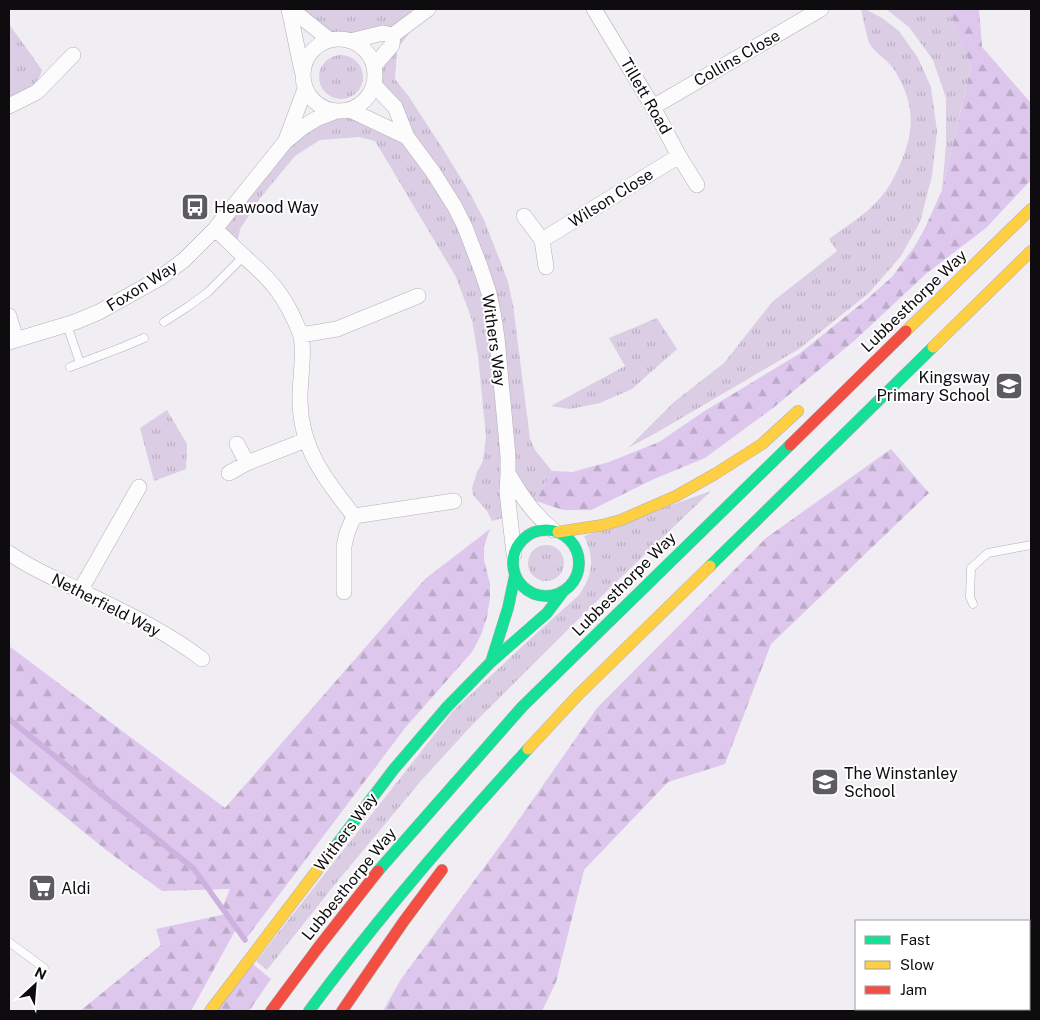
<svg xmlns="http://www.w3.org/2000/svg" width="1040" height="1020" font-family="'Public Sans',sans-serif">
<defs>
<pattern id="grass-tufts" width="24" height="20" patternUnits="userSpaceOnUse" patternTransform="scale(1.25)"><rect width="24" height="20" fill="#dbcde4"/><path d="M3 7l-1-3M5 7V3M7 7l1-3M15 17l-1-3M17 17v-4M19 17l1-3" fill="none" stroke="#bbafc2"/></pattern>
<pattern id="forest-firs" width="22" height="20" patternUnits="userSpaceOnUse" patternTransform="scale(1.25)"><rect width="22" height="20" fill="#ddc7ec"/><path d="M5 1l3.5 6h-7zM16 11l3.5 6h-7z" fill="#bcaac9"/></pattern>
</defs>
<rect width="100%" height="100%" fill="#f1eef3"/>
<path fill="url(#grass-tufts)" d="M291 9H410L416 18 418 22 397 49 395 79 409 97 443 149 470 193 484 220 499 258 508 282 513 305 530 439 535 450 552 471 536 501 530 507 509 474 510 516 492 521 487 511 473 495 472 488 477 472 483 461 486 436 478 356 472 320 456 277 375 141 359 137 320 140 295 156 261 197 240 229 236 249 215 229 285 142 334 112H342L350 110 406 137 374 85V66L393 35 330 40Z
M861 9H865L882 18 899 31 918 58 931 87 937 131 932 176 920 222 901 256 869 293 799 349 656 433 628 448 674 402 724 363 772 302 837 251 829 239C846 226 866 215 880 198 888 190 893 179 898 169 915 132 916 106 895 71 889 61 878 55 871 46 867 40 863 17 861 9Z
M886 9H948L971 65 942 190 946 145V98L933 60 909 27Z
M9 24 42 70C38 86 23 91 9 98Z
M319 77a22 22 0 1 1 44 0a22 22 0 1 1-44 0Z
M657 318 677 349 632 389 600 403 570 409 551 406 625 366 609 338Z
M167 410 187 444 186 469 154 481 140 428Z
M711 491 610 588 472 725 420 782 336 883 267 970 256 961 453 711 529 640 579 595C593 575 595 558 584 536Z
M528 563a18 18 0 1 1 36 0a18 18 0 1 1-36 0Z"/>
<path fill="url(#forest-firs)" d="M948 9H979L982 47 1030 102H1031V180L986 228 927 273 854 341 773 408 705 458 654 479 591 510H563L536 501 552 471 573 472 583 469 609 462 659 442 703 412 799 354 866 300 892 277 915 246 925 228 942 190 971 66Z
M891 449 929 493 771 644 725 764 668 782 584 870 556 982 542 1011H383L401 979 506 838 597 708 766 538Z
M490 529 484 546V560L490 584V598L487 617 481 635 472 652 405 728 245 940 236 929 191 1011H80L161 945 156 929 226 914 222 908 230 889 162 891 106 850 9 771V646L225 808 425 579Z
M248 960 271 979 249 1011H210Z"/>
<g fill="none" stroke-linecap="round" stroke-linejoin="round">
<path stroke="#cdb1df" stroke-width="5.5" d="M9 719 194 869 245 940"/>
<g stroke="#b2b0b4" stroke-width="9">
<path id="lane" d="M164 322 189 306 208 292 244 256
M67 325 80 363
M70 367 123 347 144 338
M973 604 970 597 971 568 988 553 1031 545
M9 942 44 968"/>
</g>
<g stroke="#b2b0b4" stroke-width="16">
<path id="street" d="M289 9 302 71
M291 9 330 40
M594 9 653 107 679 156 697 185
M303 75a36 36 0 1 1 72 0a36 36 0 1 1-72 0Z
M350 41 383 33 393 35
M374 66 392 45 393 35 428 9
M374 85 395 107 407 137 433 172 455 207 465 227 481 269 489 293 493 312 497 338 508 456V473L507 492 514 554
M9 106 37 92 73 55
M653 107 821 9
M350 110 407 137
M286 140 305 89
M524 216 542 240 546 267
M215 229C226 239 237 250 248 260 258 269 269 279 277 290 286 302 295 320 300 333 306 348 299 384 300 402 301 450 326 480 354 516L454 501
M542 240 679 156
M9 316 16 340
M301 335 337 329 418 296
M9 342 75 322 99 312 160 278 184 260 215 229 285 142 303 127 316 119 334 112
M247 463 306 440
M229 473 247 463 237 444
M508 473C521 496 533 513 553 530
M9 553C30 568 54 578 77 589 120 610 164 630 202 659
M80 591 139 487
M344 592V546L347 533 354 516"/>
</g>
<g stroke="#b2b0b4" stroke-width="12">
<path id="fast" d="M513 563a33 33 0 1 1 66 0a33 33 0 1 1-66 0Z
M710 566 933 347
M491 662 508 608 515 575
M331 852 394 769 447 707 491 662 547 613 562 593
M378 871 522 707 790 445
M309 1011C377 919 451 833 528 749"/>
</g>
<g stroke="#b2b0b4" stroke-width="12">
<path id="slow" d="M906 331 1031 209
M933 347 1031 251
M558 532 603 525 621 520 676 496 715 474 762 444 798 411
M528 749 578 695 710 566
M210 1011 331 852"/>
</g>
<g stroke="#b2b0b4" stroke-width="12">
<path id="jam" d="M790 445 906 331
M271 1011 317 949 378 871
M342 1011 404 921 442 870"/>
</g>
<use href="#lane" stroke="#fdfcfd" stroke-width="8"/>
<use href="#street" stroke="#fdfcfd" stroke-width="15"/>
<use href="#fast" stroke="#16e098" stroke-width="11"/>
<use href="#slow" stroke="#ffcf43" stroke-width="11"/>
<use href="#jam" stroke="#f24e42" stroke-width="11"/>
</g>
<defs>
<g id="bus-square" transform="scale(1.4375)"><rect x="-9" y="-9" width="18" height="18" rx="4" fill="#5d5b5f" stroke="#fff"/><path d="M-5-6H5V4H4V6H2V4H-2V6H-4V4H-5ZM-3.5-4V0h7V-4ZM-3.5 1.2v1.5H-2V1.2ZM2 1.2v1.5H3.5V1.2Z" fill="#fff"/></g>
<g id="school-square" transform="scale(1.4375)"><rect x="-9" y="-9" width="18" height="18" rx="4" fill="#5d5b5f" stroke="#fff"/><path d="M0-5L7-2L0 1L-7-2ZM-4 1L0 2.5L4 1V4Q0 6-4 4Z" fill="#fff"/></g>
<g id="supermarket-square" transform="scale(1.4375)"><rect x="-9" y="-9" width="18" height="18" rx="4" fill="#5d5b5f" stroke="#fff"/><path d="M-6-5.5h2.5l.6 2H6L4.5 2H-2.5L-4.4-4H-6ZM-1.5 3.2a1.3 1.3 0 1 0 .1 0ZM3 3.2a1.3 1.3 0 1 0 .1 0Z" fill="#fff"/></g>
</defs>
<g fill-rule="evenodd">
<use href="#bus-square" x="195" y="207"/>
<use href="#school-square" x="1009" y="386"/>
<use href="#school-square" x="825" y="782"/>
<use href="#supermarket-square" x="42" y="888"/>
</g>
<g text-anchor="middle" dominant-baseline="central" stroke-width="4" stroke-linejoin="round" paint-order="stroke">
<g font-size="16" fill="#0e0c0f" stroke="#fff">
<text transform="translate(737 58) rotate(-30)">Collins Close</text>
<text transform="translate(646 96) rotate(60)">Tillett Road</text>
<text transform="translate(611 198) rotate(-32)">Wilson Close</text>
<text transform="translate(142 286) rotate(-32)">Foxon Way</text>
<text transform="translate(914 301) rotate(-44)">Lubbesthorpe Way</text>
<text transform="translate(494 340) rotate(82)">Withers Way</text>
<text transform="translate(624 584) rotate(-45)">Lubbesthorpe Way</text>
<text transform="translate(106 605) rotate(27)">Netherfield Way</text>
<text transform="translate(346 832) rotate(-53)">Withers Way</text>
<text transform="translate(349 884) rotate(-51)">Lubbesthorpe Way</text>
</g>
<g font-size="16" fill="#0e0c0f" stroke="#fff" text-anchor="start">
<text x="214" y="207">Heawood Way</text>
<text x="990" y="377" text-anchor="end">Kingsway<tspan x="990" dy="18">Primary School</tspan></text>
<text x="844" y="773">The Winstanley<tspan x="844" dy="18">School</tspan></text>
<text x="61" y="888">Aldi</text>
</g>
</g>
<rect width="1040" height="1020" fill="none" stroke="#0e0c0f" stroke-width="20"/>
<rect x="855" y="920" width="175" height="90" fill="#ffffff" stroke="#9f9e9f"/>
<rect x="865" y="936" width="25" height="8" fill="#16e098" stroke="#9f9e9f"/>
<text x="900" y="945" font-size="15" fill="#0e0c0f">Fast</text>
<rect x="865" y="961" width="25" height="8" fill="#ffcf43" stroke="#9f9e9f"/>
<text x="900" y="970" font-size="15" fill="#0e0c0f">Slow</text>
<rect x="865" y="986" width="25" height="8" fill="#f24e42" stroke="#9f9e9f"/>
<text x="900" y="995" font-size="15" fill="#0e0c0f">Jam</text>
<g transform="translate(35 985) rotate(26)" stroke="#ffffff" stroke-width="4" paint-order="stroke">
<path d="M0-4L9 19L0 12L-9 19Z" fill="#0e0c0f"/>
<text y="-8" font-size="14" font-weight="bold" text-anchor="middle" fill="#0e0c0f">N</text>
</g>
</svg>
